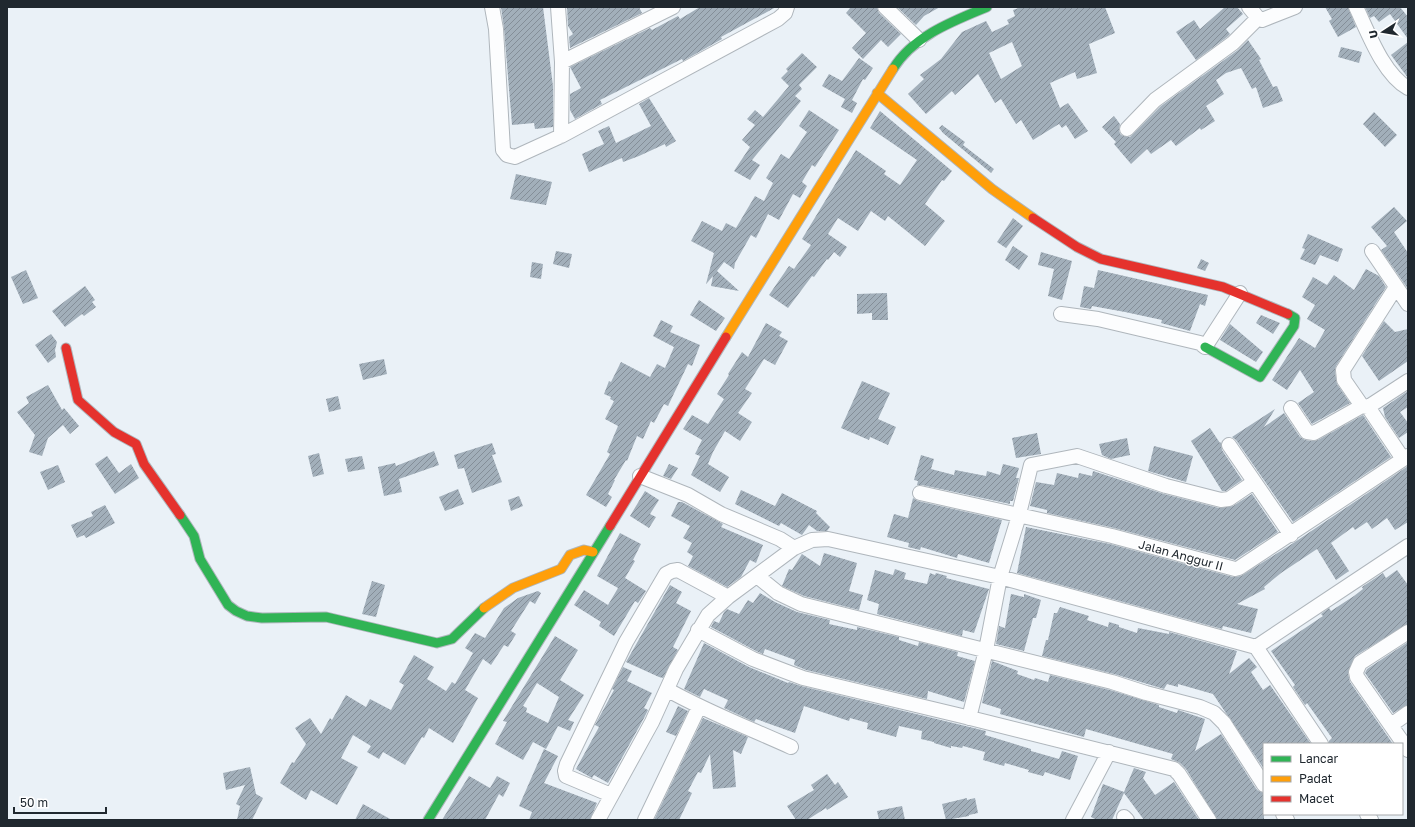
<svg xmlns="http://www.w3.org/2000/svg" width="1415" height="827" font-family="'Golos Text',sans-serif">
<defs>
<pattern id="building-hatch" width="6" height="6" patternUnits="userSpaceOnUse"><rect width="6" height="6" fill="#a2afba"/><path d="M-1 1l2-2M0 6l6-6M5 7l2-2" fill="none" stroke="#848e98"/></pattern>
</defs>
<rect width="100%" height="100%" fill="#eaf1f7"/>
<path fill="url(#building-hatch)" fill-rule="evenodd" d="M501 7H543L553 86V127L535 129 534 123 512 125 504 29Z
M567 7H639L642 13 570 48 569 37 573 34 568 26Z
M700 7H776L721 37 722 39 683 61 682 59 600 100 602 104 575 119 570 110V94L581 88 570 67 650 28 652 30 678 16 680 19Z
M851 7H877L879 13 901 34 888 47 881 40 863 59 852 48 866 33 846 13Z
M897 7H940L924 16 916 25Z
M1021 7H1105L1115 33 1089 44 1097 73 1077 79 1075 72 1050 83 1060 108 1068 103 1088 131 1075 139 1066 125 1062 128 1059 124 1033 140 1021 120 1016 124 1001 99 995 103 978 74 955 95 952 91 926 114 908 94 924 79 920 75 941 59 962 32 986 21 992 32 1009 24 1007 20 1015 16 1013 10ZM1012 42 1022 66 1001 79 989 53Z
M1225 7H1237L1243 14 1226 29 1230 34 1227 37 1196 60 1176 32 1194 20 1200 29Z
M1325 7H1348L1356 27 1338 37 1329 21 1332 19Z
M1365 7H1400L1408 17V39L1390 14 1379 22 1374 16 1370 18Z
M1248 40 1261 59 1259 60 1273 87 1277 86 1283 101 1263 108 1256 87 1252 89 1241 68 1226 73 1216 80 1224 94 1206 106 1215 121 1201 130 1200 128 1176 146 1171 140 1151 154 1147 149 1131 164 1114 144 1116 142 1102 127 1114 116 1120 124 1119 131 1121 135 1130 137 1161 106 1238 50Z
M1408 42V78L1391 55Z
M1341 47 1362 52 1359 63 1338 57Z
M802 53 817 67 799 85 802 89 795 96 801 101 752 160 760 165 750 180 734 171 750 147 742 140 755 125 747 119 755 110 763 117 789 86 781 78 788 71 786 69Z
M859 58 873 68 865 80 863 79 852 100 857 103 852 113 841 107 845 99 822 86 829 74 842 81Z
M649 98 676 141 666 147 665 144 639 156 623 162 622 158 589 172 582 154 604 144 598 131 609 126 616 143 651 126 639 104Z
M809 110 839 130 815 167 812 165 802 182 807 186 800 198 793 194 779 220 768 214 756 238 751 235 735 263 734 269 724 262 717 271 739 291 711 286 713 276 706 284 714 253 691 241 702 221 722 231 726 223 736 228 755 196 764 201 773 183 766 178 781 154 789 159 807 132 799 126Z
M880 111 952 171 944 181 942 180 925 204 945 221 925 246 888 216 885 221 871 211 858 231 838 218 828 234 847 247 840 257 834 252 828 260 827 259 814 277 812 276 788 308 769 295 789 266 794 269 811 245 802 239 856 150 886 171 884 174 900 185 917 160 870 128Z
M1374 112 1397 135 1385 147 1363 124Z
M942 125 965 142 963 145 994 169 991 173 943 133 939 128Z
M516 174 552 182 546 205 510 199Z
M1394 207 1407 221 1394 232 1408 253V289L1381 250 1387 246 1371 227Z
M1013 218 1023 226 1006 248 997 242Z
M1308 234 1343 249 1338 262 1320 255 1315 265 1300 259 1305 249 1302 248Z
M1013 246 1028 256 1019 270 1005 260Z
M556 251 572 254 569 268 553 264Z
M1041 252 1072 261 1062 300 1048 296 1054 269 1038 265Z
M1201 259 1209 263 1205 271 1197 268Z
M532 262 543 264 541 279 530 277Z
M1366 269 1379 276 1386 287 1336 366 1335 371 1337 384 1350 403 1312 424 1298 403 1314 392 1300 370 1287 390 1272 380 1299 338 1315 348 1325 330 1307 319 1315 305 1302 297 1313 277 1327 285 1334 275 1354 290Z
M26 270 38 298 23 304 11 277Z
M1098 270 1208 295 1205 306 1200 304 1190 331 1161 323 1162 320 1125 312 1092 306 1091 309 1080 307 1084 286 1094 288Z
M85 286 95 300 92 302 96 307 84 316 82 314 65 327 52 311Z
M887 293 888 320H872V313L857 314V294Z
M699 300 725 318 716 331 690 315Z
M1261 315 1280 323 1273 334 1256 323Z
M661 320 673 326 670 332 700 345 692 366 688 364 668 406 664 404 654 423 651 421 643 439 637 436 627 461 626 460 614 480H615L608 494 612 497 606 507 586 495 610 454 607 452 618 426 605 419 614 401 610 399 611 397 604 394 609 381 611 382 621 362 650 377 657 364 665 368 674 347 653 336Z
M1384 321 1395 332 1408 329V361L1379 381 1362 356Z
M766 323 782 332 779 336 788 341 775 365 764 359 745 389 752 393 738 413 752 422 740 441 725 431 713 452 708 464 729 477 720 492 691 475 700 456 695 454 702 440 683 429 692 415 708 424 724 399 717 394 729 375 728 374 742 352 748 357Z
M1230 324 1263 352 1256 362 1220 340Z
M51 334 57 342 55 350 56 357 48 363 35 345Z
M384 359 387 374 363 380 359 364Z
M862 381 890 393 878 419 896 427 888 445 870 437 869 440 841 428Z
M48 385 62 410 64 408 79 426 70 434 63 425 48 438 42 456 29 452 35 435 17 412 29 403 26 397Z
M1408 391V407L1400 412 1408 423V432L1399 438 1385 417 1383 408Z
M338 396 341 409 329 412 326 399Z
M1275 409 1264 427 1284 413 1300 437 1305 440 1313 441 1318 440 1363 415 1391 457 1293 522 1236 440 1232 437Z
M1210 428 1220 443 1221 442 1222 450 1242 480 1226 491H1222L1191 441Z
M1037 433 1041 454 1016 458 1012 438Z
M1127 438 1130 455 1111 459 1102 455 1099 444Z
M492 443 496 454 492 455 502 482 472 493 464 468 458 469 454 455Z
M1154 446 1193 456 1186 482 1148 471Z
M434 451 439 465 399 479 402 492 384 496 378 467 395 463 396 466Z
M319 453 324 474 313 477 308 456Z
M921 455 934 459 931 469 954 475 955 470 986 476 987 471 1000 475 1003 464 1019 468 1016 478H1019L1013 501H1010V504L922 485H917L918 481 914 480Z
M107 456 119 473 131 464 139 478 115 494 95 464Z
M362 456 365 469 348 472 345 459Z
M669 464 678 468 671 479 663 476Z
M58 465 65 482 48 490 40 472Z
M1408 466V522L1395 530 1387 518 1372 529 1367 522 1355 530 1353 527 1331 543 1349 571 1336 580 1317 549 1281 573 1264 587 1265 589 1237 604 1258 609 1251 633 1223 626 1222 629 1017 573 1026 527 1110 544 1233 577 1241 576 1295 542Z
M1093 471 1164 494 1219 508 1233 506 1252 494 1278 532 1235 560 1114 528 1047 513V510L1030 506 1036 482 1054 485 1057 473 1078 478 1079 473 1092 476Z
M458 489 464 504 445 511 439 497Z
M741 490 775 506 782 493 817 511 816 513 830 527 827 531H817L809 525 802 535 781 523 779 526 735 504Z
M645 491 659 500 650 514 656 517 649 528 630 516Z
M519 496 523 506 511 511 508 500Z
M913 498 918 501 1002 520 989 563 958 554 957 558 921 547 920 550 908 547 909 543 887 537 894 514 908 518Z
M678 502H682L723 524 721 527 763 545 756 563 750 560 741 577 727 587 688 566 693 556 687 552 692 543 683 538 690 526 671 516Z
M105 505 115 523 86 538 84 535 77 538 71 525 93 516 91 512Z
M620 533 641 544 633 560 635 561 625 578 646 591 638 603 635 601 614 636 599 626 601 622 574 605 584 590 608 605 618 588 597 576Z
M824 553 857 563 849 591 863 595 859 610 804 596 782 586 789 569 792 570 802 554 820 566Z
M895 569 906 573 904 579 927 584 930 573 935 575 936 573 947 576 946 578 989 589 974 633 963 630 962 636 877 614 879 604 867 600 875 570 893 575Z
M1397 570 1408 585V624L1355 656 1348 673 1350 682 1393 744H1329V741L1332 738 1307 703 1305 705 1293 687 1295 685 1271 651 1323 616 1321 614 1329 608 1331 611 1354 596 1363 589 1362 587 1383 573 1386 578Z
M372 581 385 585 376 617 362 614Z
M670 585 682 592 676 603 691 611 673 647 678 650 663 678 659 677 626 662Z
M538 591 541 593 535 604 530 601 511 631 516 634 508 647 504 645 491 665 483 659 465 690 478 698 453 743 429 728 424 738 422 737 405 765 383 752 379 759 367 752 371 746 353 735 341 758 358 767 337 805 311 790 306 800 280 783 292 762 294 763 306 744 295 728 310 718 321 734 330 718 332 720 346 695 366 707 370 699 391 710 404 685 399 682 414 655 434 667 427 679 446 691 452 682 455 684 473 653 465 648 475 633 485 638 504 608 518 598Z
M760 593 775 602 797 612 830 620 829 624 857 630V627L899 637V640L918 646 919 642 958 652 957 656 975 661 964 702 928 691 927 699 806 670 794 665 795 660 765 649 763 654 756 651 711 627 714 621 719 623 724 612 727 609 739 614 748 600 753 603Z
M1011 594 1024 597V594L1041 600 1036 618H1033L1024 651 996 644 999 626 1005 628Z
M1060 607 1089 616 1087 620 1108 627 1109 622 1119 625V627L1137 633 1138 628 1169 634V632L1237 651 1229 674 1249 658 1257 667 1251 672 1263 690 1270 685 1311 744H1264V769L1213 694 1178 684V687L1167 684 1164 689 1114 674 1042 656 1046 640H1048L1054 613H1057Z
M555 636 578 650 560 680 584 695 568 720 574 722 570 731 558 726 546 749 533 742 523 760 495 744 507 722 503 721ZM537 683 559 697 548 723 526 712 527 708 523 706Z
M1408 642V705L1393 713 1365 673 1367 669Z
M704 643 749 667 788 683 789 682 801 686 986 731 985 735 1031 749V751L1059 759 1062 751 1078 756 1070 780 1045 772 1043 776 1028 772 1029 770 1005 763 1004 766 983 760 985 752 963 746 962 748 951 746V748L934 743V742L921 739 922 731 899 726 896 737 867 729 868 723 850 718 849 721 804 706 795 733 756 719 754 722 724 708 728 700 704 689 700 697 684 689Z
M992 661 1018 671 1017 674 1034 680 1035 678 1048 682 1050 675 1110 690 1159 705V707L1177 713 1178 710 1205 719 1195 751 1221 734 1257 790 1264 793V820H1217L1186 769 1180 763 1171 759 1173 754 1086 729 1084 737 1000 714 1001 709 982 703Z
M623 667 632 671 627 681 652 693 644 708 648 710 644 718 608 783 594 775 592 778 576 769 599 727 595 725 614 690 612 689Z
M678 706 688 711 676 736 666 732Z
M703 718 748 737 741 754 733 750 736 787 713 789 710 754 701 773 698 772 688 791 692 793 679 820H654Z
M544 749 558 756 544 783 597 803 590 820H529L532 812 519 806Z
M250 767 256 794 263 798 252 820H237L240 806 236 804 245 785 226 790 223 773Z
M1134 768 1146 772 1143 778 1155 795 1174 782 1199 820H1144L1124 793 1112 820H1097L1091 817 1103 784 1124 792Z
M827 774 835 785 838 782 848 797 827 810 826 808 807 820H796L787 806 814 790 811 785Z
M469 776 490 788 497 776 510 783 503 797 499 794 485 820H442Z
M967 798V800L975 798 978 813 969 815V816L946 820 942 804Z
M363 804 392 820H355Z
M902 806 905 820H879L877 811Z"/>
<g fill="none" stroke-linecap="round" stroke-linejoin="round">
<g stroke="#afb6bc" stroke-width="16">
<path id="street" d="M492 7 496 29 503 150 507 155 515 157 561 136 778 19 785 13 787 7
M558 7 562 62 561 136
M885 7 919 40
M1249 7 1258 18 1262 20 1295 7
M1356 7C1368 32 1383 74 1408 88
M562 62 673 7
M1127 129 1155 100 1233 43 1258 18
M1372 251 1408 304
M1061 314 1098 319 1200 343 1205 347 1240 293
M1362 406 1344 380 1343 370 1396 287
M1368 407 1403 459
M1291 408 1307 432 1314 433 1362 406 1368 407 1408 381
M1229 445 1291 535
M920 493 1112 536 1235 569 1239 568 1408 456
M794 548 812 540 828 539 1000 577 1256 647 1321 744
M757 576 778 593 801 604 1112 682 1146 693 1200 707 1214 713 1224 723 1264 785
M698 630 753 659 803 678 962 716 1174 769 1179 774 1209 820
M1408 632 1360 663 1356 672 1357 677 1408 750
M1256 647 1408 546
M668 690C707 712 749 728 791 747
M969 718 986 650 1000 577 1017 522 1031 465 1077 456 1166 486 1221 500 1229 499 1254 482
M1391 725 1408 713
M611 795 566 776 565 771 567 764 626 642 666 574 672 571 678 570 728 597
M1283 814 1287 820
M1367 814 1371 820
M1124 817 1127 820
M598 820 652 722 676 669 708 615 728 597 794 548 780 539 721 514 688 495 640 476
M645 820 699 707
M1073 820 1109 752"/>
</g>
<g stroke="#afb6bc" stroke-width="11">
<path id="fast" d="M893 69C913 36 953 21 987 7
M1205 347 1260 377 1294 326 1295 318 1288 314
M180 515 194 536 200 559 228 605 236 611 247 616 262 618 326 617 437 643 452 639 484 608
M428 820 610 526"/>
</g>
<g stroke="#afb6bc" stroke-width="11">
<path id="slow" d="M877 93 992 189 1033 218
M726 337 893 69
M484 608 513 588 561 569 570 555 584 550 593 552"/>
</g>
<g stroke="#afb6bc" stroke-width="11">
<path id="jam" d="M1033 218 1077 247 1101 259 1223 287 1288 314
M66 348 78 400 114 432 136 444 144 464 180 515
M610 526 726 337"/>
</g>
<use href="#street" stroke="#fcfdfe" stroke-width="14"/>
<use href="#fast" stroke="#30b455" stroke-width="9"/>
<use href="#slow" stroke="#ff9f0a" stroke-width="9"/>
<use href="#jam" stroke="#e5322d" stroke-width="9"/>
</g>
<g text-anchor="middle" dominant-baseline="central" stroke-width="3" stroke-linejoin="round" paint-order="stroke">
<g font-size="12" fill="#20282f" stroke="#fff">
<text transform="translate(1181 555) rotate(15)">Jalan Anggur II</text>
</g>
</g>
<rect width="1415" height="827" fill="none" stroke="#20282f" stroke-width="16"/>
<rect x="1263" y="743" width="140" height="72" fill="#ffffff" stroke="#a6a9ac"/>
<rect x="1271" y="756" width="20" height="6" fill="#30b455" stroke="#a6a9ac"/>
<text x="1299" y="763" font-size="12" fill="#20282f">Lancar</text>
<rect x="1271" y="776" width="20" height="6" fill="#ff9f0a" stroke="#a6a9ac"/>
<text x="1299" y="783" font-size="12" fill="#20282f">Padat</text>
<rect x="1271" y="796" width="20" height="6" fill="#e5322d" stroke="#a6a9ac"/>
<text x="1299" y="803" font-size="12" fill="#20282f">Macet</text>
<g transform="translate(1383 32) rotate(258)" stroke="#ffffff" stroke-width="3" paint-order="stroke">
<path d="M0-3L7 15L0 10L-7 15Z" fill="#20282f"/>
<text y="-6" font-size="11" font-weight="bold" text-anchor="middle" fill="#20282f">U</text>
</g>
<path d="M14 807v6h92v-6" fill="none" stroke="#20282f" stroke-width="2"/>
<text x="20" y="807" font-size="12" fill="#20282f" stroke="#ffffff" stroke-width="3" paint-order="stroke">50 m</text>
</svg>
